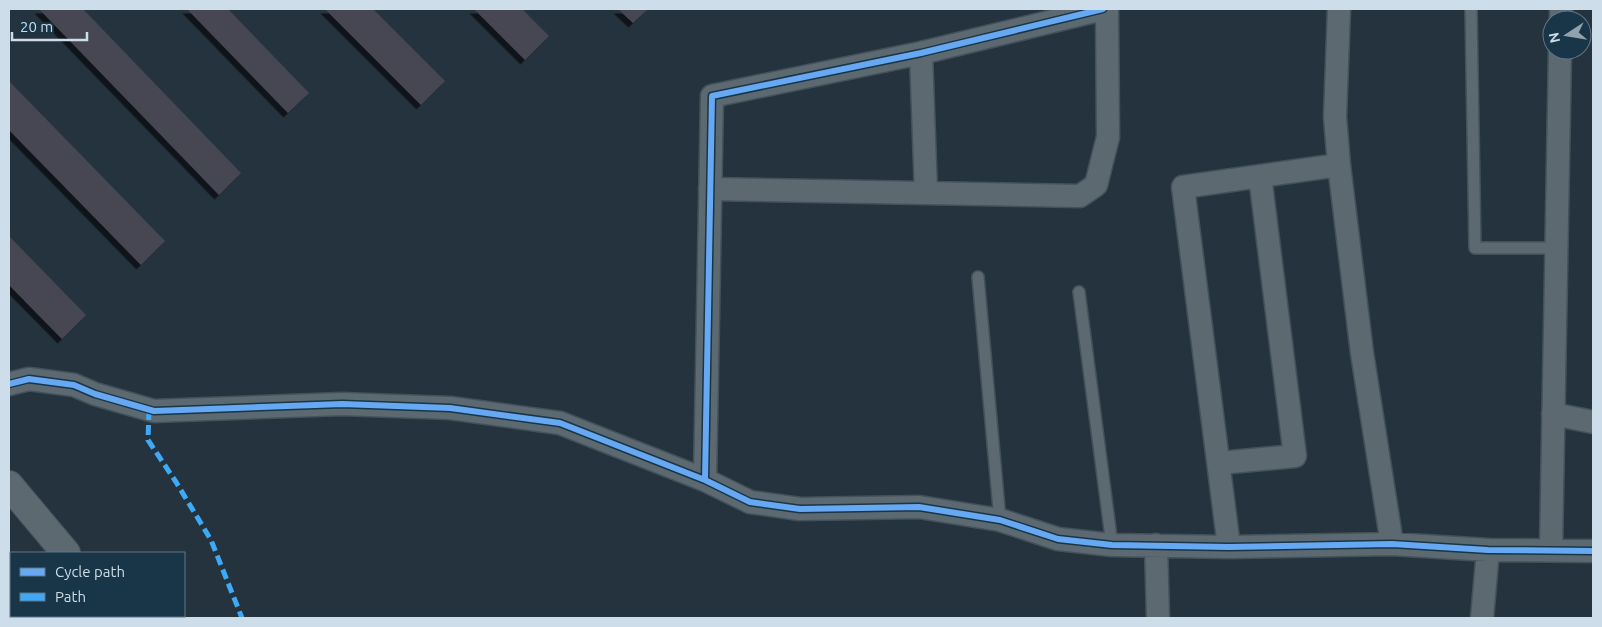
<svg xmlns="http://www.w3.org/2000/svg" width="1602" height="627" font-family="Ubuntu,sans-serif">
<defs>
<filter id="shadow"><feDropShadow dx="-4.5" dy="4.5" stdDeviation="0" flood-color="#0009"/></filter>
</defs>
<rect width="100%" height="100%" fill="#24333e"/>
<path fill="#474652" filter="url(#shadow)" d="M39 9H83L241 173 219 195Z
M187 9H228L309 93 288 113Z
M325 9H373L445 81 421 105Z
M474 9H522L549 36 525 60Z
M618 9H648L633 23Z
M9 81 165 241 141 265 9 130Z
M9 236 86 315 62 339 9 285Z"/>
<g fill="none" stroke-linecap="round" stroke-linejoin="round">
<g stroke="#43515a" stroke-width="14">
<path id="service" d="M1471 9 1475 248H1556
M978 277 1000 520
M1079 292 1112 545"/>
</g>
<g stroke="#43515a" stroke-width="25">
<path id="minor" d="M1339 9 1335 117 1339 165 1362 353 1392 544
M1561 20V9
M921 53 926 193
M710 189 1080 196 1096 185 1108 137 1107 9
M9 384 29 379 74 385 95 394 154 411 342 404 450 408 560 423 705 480 712 96 921 53 1103 9
M1553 414 1593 422
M1220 463 1295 456 1260 176
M705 480 750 502 800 509 919 507 1000 520 1058 539 1112 545 1229 547 1392 544 1488 550 1593 551
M1156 545 1158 618
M1229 547 1183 187 1339 165
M1551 549 1560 50
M16 618 18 616
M1482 618 1488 550"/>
</g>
<g stroke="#43515a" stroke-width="30">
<path id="tertiary" d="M9 485 66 553
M115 616 117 618"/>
</g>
<use href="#service" stroke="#5d6971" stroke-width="11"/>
<use href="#minor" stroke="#5d6971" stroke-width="22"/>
<use href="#tertiary" stroke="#5d6971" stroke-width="28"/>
<path stroke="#3fa9f5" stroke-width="5" stroke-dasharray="10 5" stroke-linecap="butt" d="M149 410 148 440 176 482 211 540 242 618"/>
<g stroke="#193548" stroke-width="9">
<path id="cycleway" d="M9 384 29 379 74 385 95 394 154 411 342 404 450 408 560 423 705 480 712 96 921 53 1103 9
M705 480 750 502 800 509 919 507 1000 520 1058 539 1112 545 1229 547 1392 544 1488 550 1593 551"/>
</g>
<use href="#cycleway" stroke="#66a8f1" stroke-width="6"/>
</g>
<rect width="1602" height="627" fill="none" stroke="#cddde9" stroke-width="20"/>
<rect x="10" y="552" width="175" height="65" fill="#193548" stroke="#617888"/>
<rect x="20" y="568" width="25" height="8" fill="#66a8f1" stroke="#617888"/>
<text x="55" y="577" font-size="15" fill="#cddde9">Cycle path</text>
<rect x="20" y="593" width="25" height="8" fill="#3fa9f5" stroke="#617888"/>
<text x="55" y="602" font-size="15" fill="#cddde9">Path</text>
<g transform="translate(1567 35) rotate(258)"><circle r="24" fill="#193548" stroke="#617888"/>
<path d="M0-4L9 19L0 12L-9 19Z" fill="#92a2ad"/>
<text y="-8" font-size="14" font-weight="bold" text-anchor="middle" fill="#cddde9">N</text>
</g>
<path d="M12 32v8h75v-8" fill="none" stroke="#cddde9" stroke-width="2.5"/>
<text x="20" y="32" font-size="15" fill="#cddde9" stroke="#193548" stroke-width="4" paint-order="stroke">20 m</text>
</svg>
